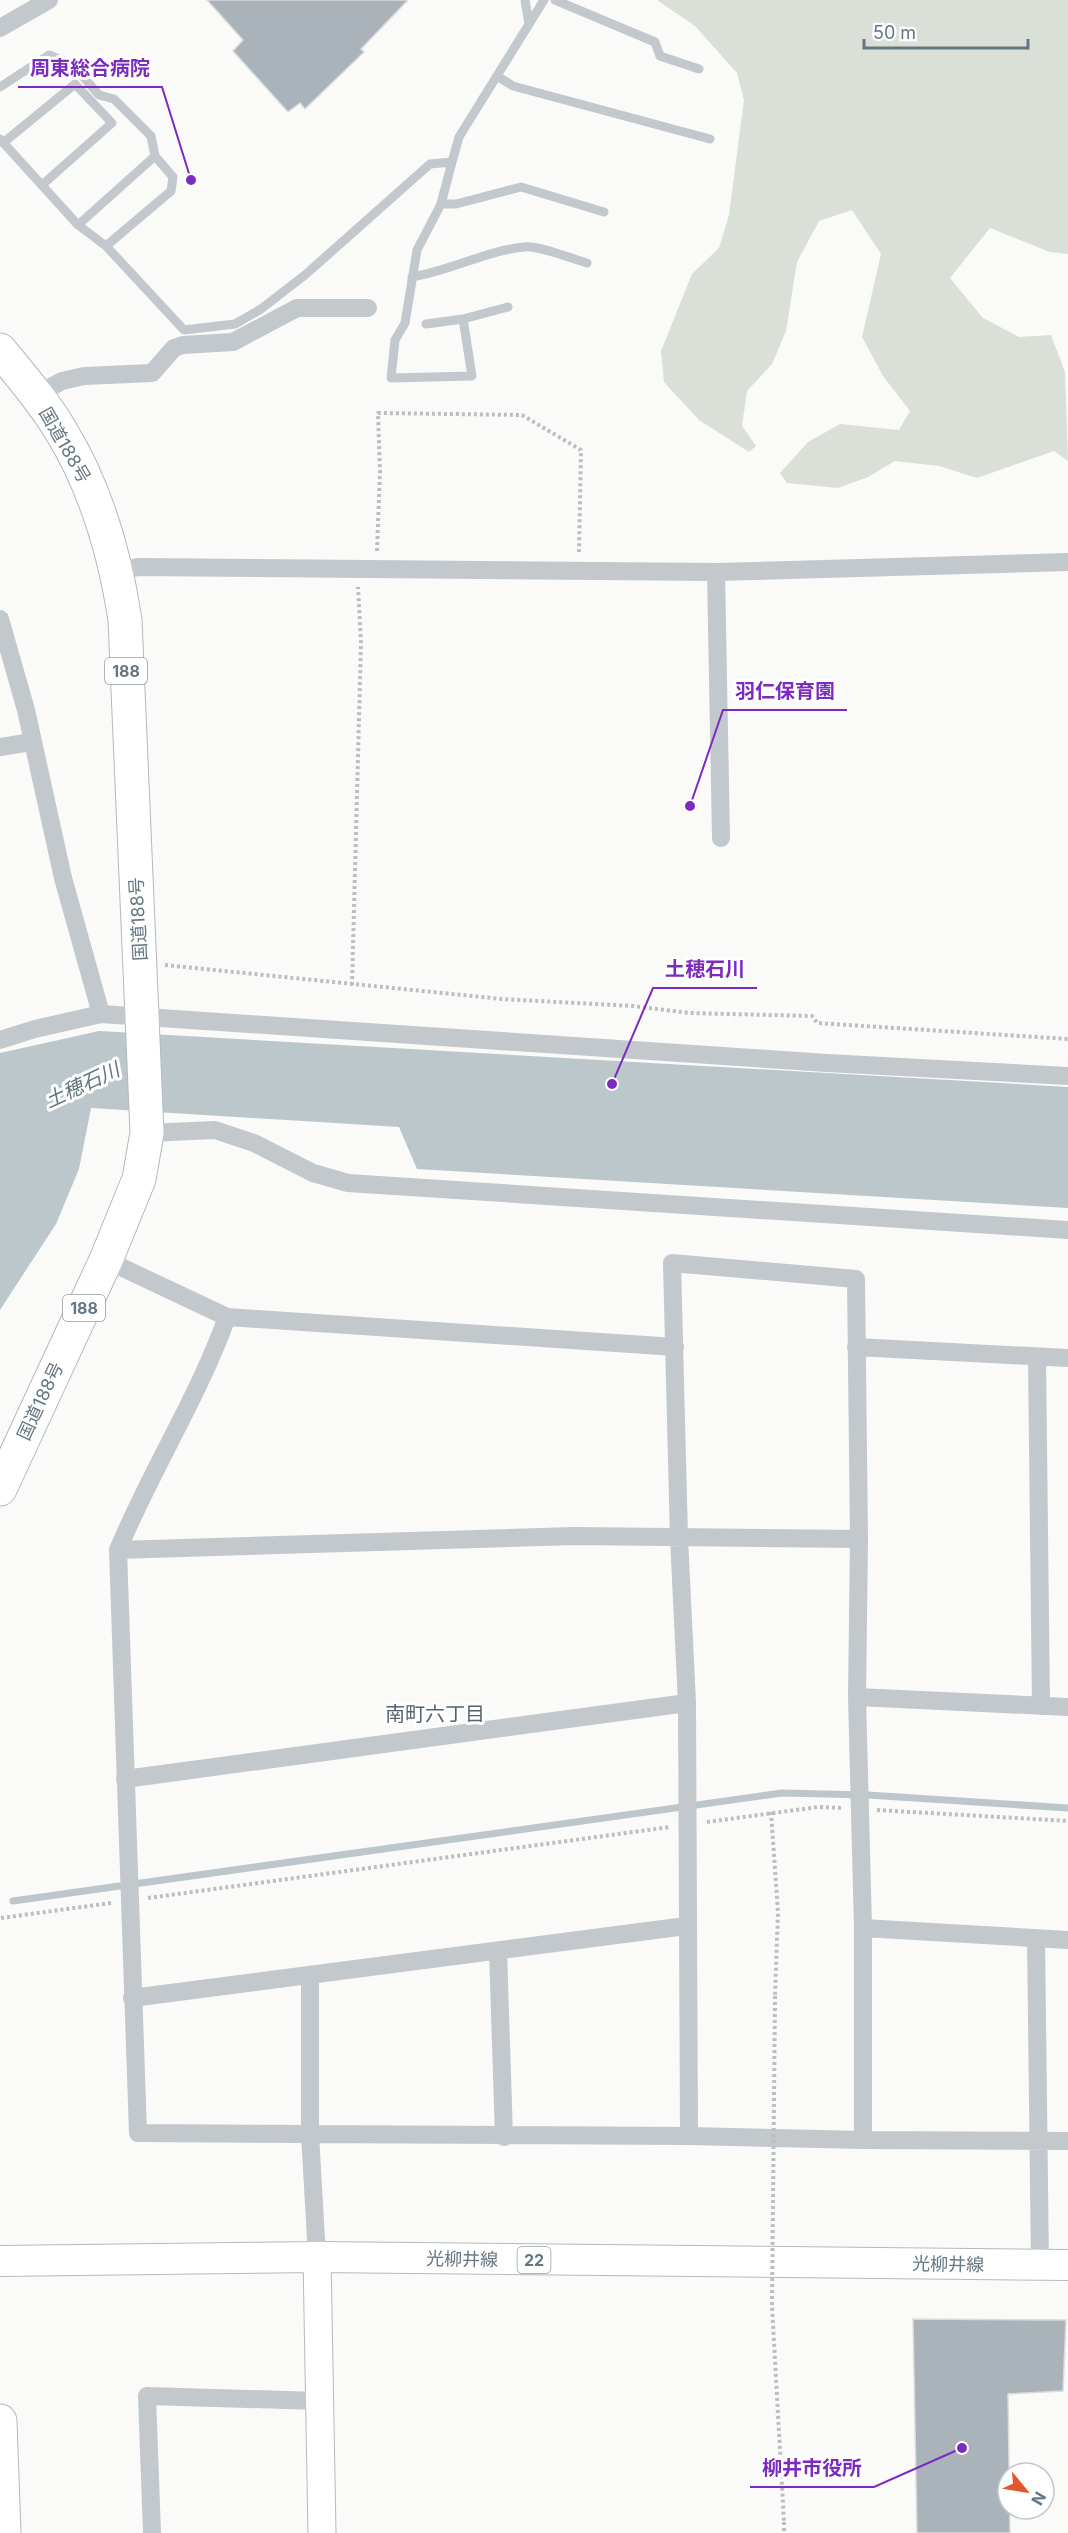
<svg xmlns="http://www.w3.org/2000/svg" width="1068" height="2533" font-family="Inter,'Noto Sans JP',sans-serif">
<rect width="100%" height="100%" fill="#fafaf8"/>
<path fill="#dadfd7" d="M657 0H1068V254L1050 252 990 228 950 278 983 318 1019 337 1051 335 1065 372 1068 461 1054 451 977 478 939 466 895 461 868 477 838 488 787 483 780 473 808 442 840 424 899 430 910 411 883 376 862 337 881 254 852 210 819 221 797 262 786 331 772 364 747 391 742 426 756 446 749 452 699 420 664 382 661 351 692 274 719 248 729 215 744 100 737 73 695 26Z"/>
<path fill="#bbc7cb" d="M99 1031 1068 1087V1208L417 1169 399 1127 91 1108 79 1169 56 1224 0 1310V1053Z"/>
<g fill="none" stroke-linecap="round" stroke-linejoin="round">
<path stroke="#bbc7cb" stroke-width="7" d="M13 1901 782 1793 868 1795 1068 1808"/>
</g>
<path fill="#aab3b9" stroke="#dcdcda" stroke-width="1.5" d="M207 0H408L361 49 364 52 305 109 300 103 288 112 233 51 243 40Z
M913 2319 1066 2320 1063 2391 1008 2394 1010 2533H917Z"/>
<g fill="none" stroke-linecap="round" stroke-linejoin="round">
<g stroke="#b3babf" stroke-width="29">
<path id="secondary" d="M317 2257 322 2533"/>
</g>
<g stroke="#b5babe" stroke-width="32">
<path id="primary" d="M0 2261 317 2257 1068 2265"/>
</g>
<g stroke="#b4b9bd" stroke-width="35">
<path id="highway" d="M0 350C21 376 44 402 61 431 96 488 115 554 125 620L147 1133 139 1179 106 1260 0 1489
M0 2421 4 2533"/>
</g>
<path stroke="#bbbfc2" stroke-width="4" stroke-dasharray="3 3" stroke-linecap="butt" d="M377 551 380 471 378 413 522 415 581 450 579 552
M165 965 502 999 633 1006 689 1013 812 1016 817 1023 1068 1039
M352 985 361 643 358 587
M877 1810 1068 1821
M771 1812 778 1912 775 1996
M707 1822 818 1807 843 1808
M148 1898 670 1827
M1 1918 111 1903
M784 2522V2533"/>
<path stroke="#c3c8cc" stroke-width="9" d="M525 0 529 24
M555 0 655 42 660 56 699 69
M497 76 513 86 710 139
M0 87 49 55 73 65 99 95 114 99 151 136 155 156 78 225 0 139
M3 143 75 84 112 123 42 185
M452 162 441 204 417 250 405 323 395 340 391 378 472 376 463 319
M441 204H456L521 187 604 212
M78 225 106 246 184 330 235 324 261 309 305 275 430 164 452 162 459 137 544 0
M106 246 171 191 173 177 155 156
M412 277C450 271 485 251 524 247 539 245 572 259 587 263
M426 324 463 319 508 307"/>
<path stroke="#c3c8cc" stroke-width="18" d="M0 28 49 0
M36 395 62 381 84 376 152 373 174 348 183 345 233 342 297 308H368
M716 572 721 838
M118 573 137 567 716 572 1068 562
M0 619 26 710 63 878 101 1014
M0 747 31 742
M0 1040 35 1029 101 1014 827 1063 1068 1076
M147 1133 215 1130 254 1143 313 1173 348 1183 1068 1230
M106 1260 227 1317 675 1347
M227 1317C198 1398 151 1470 118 1550L138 2133 689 2136 687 1703 679 1538 672 1263 856 1279 859 1539 857 1697 863 1928V2140L1068 2141
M856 1347 1068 1358
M1037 1357 1041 1706
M118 1550 574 1536 859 1539
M857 1697 1068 1707
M125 1779 687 1703
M863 1928 1068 1940
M1036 1938 1040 2265
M498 1951 504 2137
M310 1977V2134L317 2257
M132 1998 686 1926
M689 2136 863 2140
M152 2533 147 2396 319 2401"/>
<use href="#secondary" stroke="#fff" stroke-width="27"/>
<use href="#primary" stroke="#fff" stroke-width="30"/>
<use href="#highway" stroke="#fff" stroke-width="33"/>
<path stroke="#bbbfc2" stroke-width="4" stroke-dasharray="3 3" stroke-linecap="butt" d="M775 1996 772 2306 784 2522"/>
</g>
<g text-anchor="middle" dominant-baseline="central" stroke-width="6" stroke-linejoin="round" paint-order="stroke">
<g fill="#fff" stroke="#939fa8" stroke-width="1.5">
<rect x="105" y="658" width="42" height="26" rx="4.5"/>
<rect x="63" y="1295" width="42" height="26" rx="4.5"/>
<rect x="517.5" y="2247" width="33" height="26" rx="4.5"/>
</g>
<g font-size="16" font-weight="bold" fill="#657683">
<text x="126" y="671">188</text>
<text x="84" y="1308">188</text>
<text x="534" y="2260">22</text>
</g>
<g font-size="18" fill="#657683" stroke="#fff">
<text transform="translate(65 445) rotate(60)">国道188号</text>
<text transform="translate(138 919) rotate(-93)">国道188号</text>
<text transform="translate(40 1401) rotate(-65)">国道188号</text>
<text transform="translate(462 2259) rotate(1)">光柳井線</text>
<text transform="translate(948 2264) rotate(1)">光柳井線</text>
</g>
<g font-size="20" font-style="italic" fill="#60757c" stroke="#fff">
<text transform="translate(82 1085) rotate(-25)">土穂石川</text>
</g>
<g font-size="20" fill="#57646e" stroke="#fff">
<text x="435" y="1714">南町六丁目</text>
</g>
</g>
<path fill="none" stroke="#7b2cbf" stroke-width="2" d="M191 180L162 87H18M690 806L723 710H847M612 1084L653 988H757M962 2448L874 2487H750"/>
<g fill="#7b2cbf" stroke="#fff" stroke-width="2">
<circle cx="191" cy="180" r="6"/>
<circle cx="690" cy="806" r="6"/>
<circle cx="612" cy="1084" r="6"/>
<circle cx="962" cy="2448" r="6"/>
</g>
<g font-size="20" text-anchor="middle" font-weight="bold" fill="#7b2cbf" stroke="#fff" stroke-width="6" stroke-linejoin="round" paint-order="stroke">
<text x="90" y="75">周東総合病院</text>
<text x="785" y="698">羽仁保育園</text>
<text x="705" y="976">土穂石川</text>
<text x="812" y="2475">柳井市役所</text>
</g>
<g transform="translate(1026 2491) rotate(120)"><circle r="28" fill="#ffffff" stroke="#c1c8cd" stroke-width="1.5"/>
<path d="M0-4.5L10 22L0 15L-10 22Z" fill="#e4572e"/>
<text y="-9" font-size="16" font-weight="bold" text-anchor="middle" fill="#657683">N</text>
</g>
<path d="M864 39v9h164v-9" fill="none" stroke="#657683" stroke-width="3"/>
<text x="873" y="39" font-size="18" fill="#657683" stroke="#ffffff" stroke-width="4.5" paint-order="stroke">50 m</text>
</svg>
